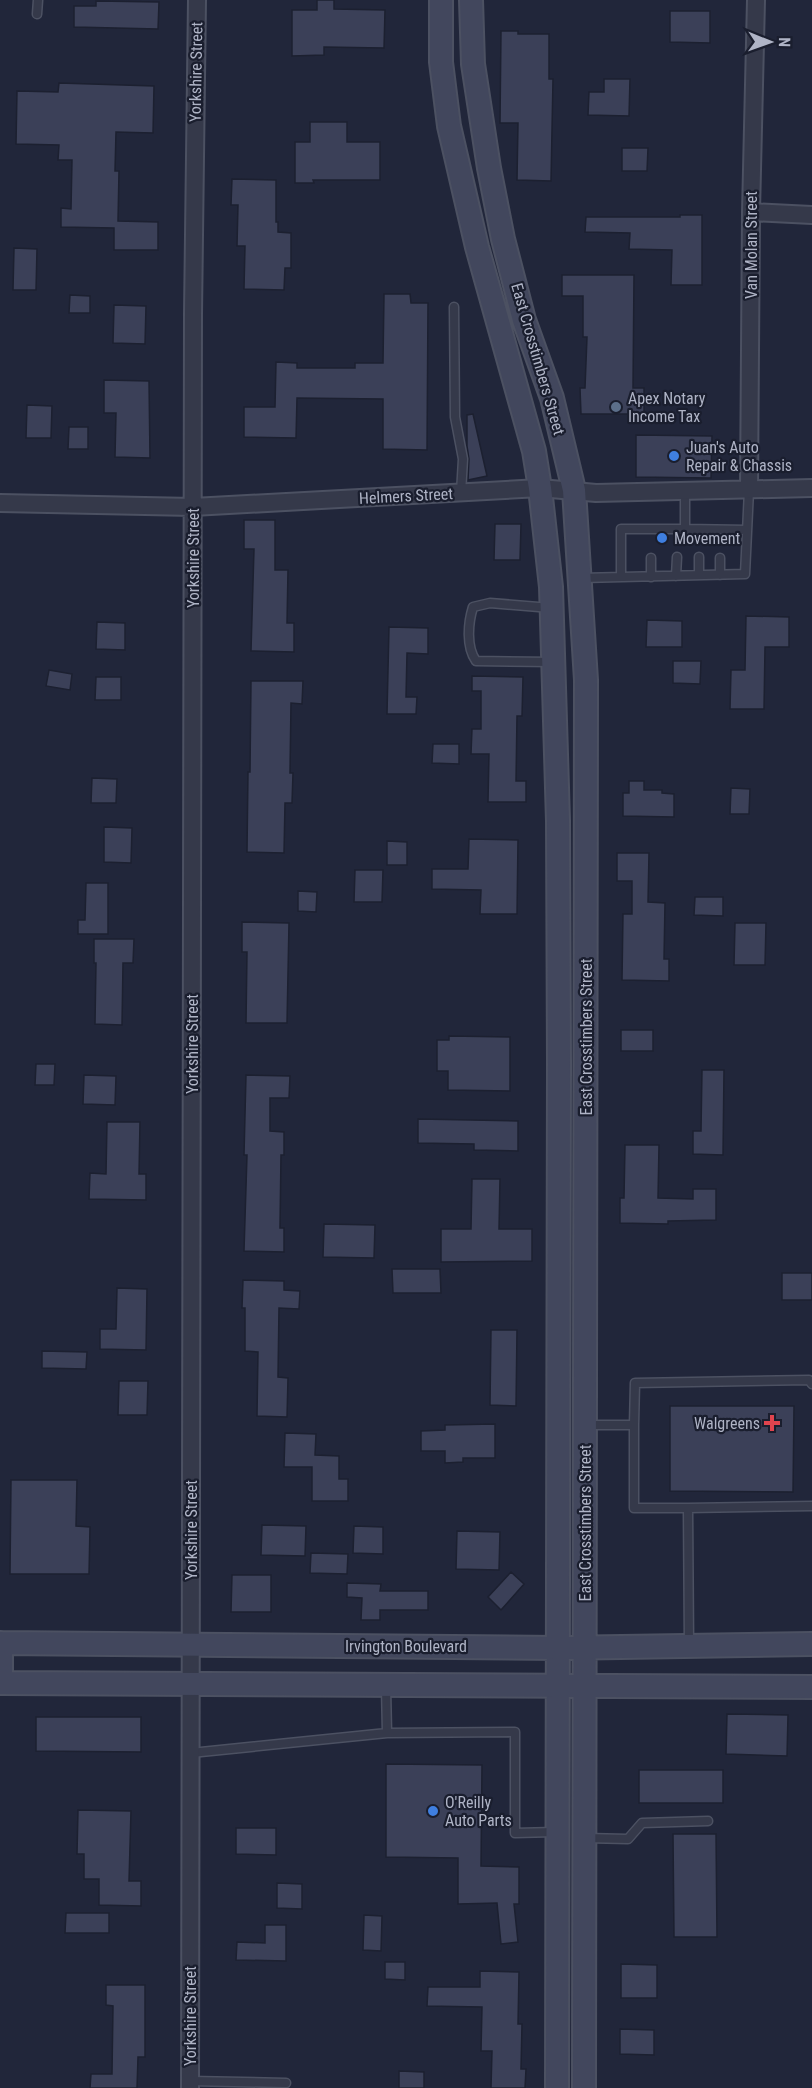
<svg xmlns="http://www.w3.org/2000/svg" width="812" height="2088" font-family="'Roboto Condensed',sans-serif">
<rect width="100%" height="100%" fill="#21263a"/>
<path fill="#3b4058" stroke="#1c2030" stroke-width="1.5" d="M317 0H334V9L385 10 384 48 324 47V55L292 56V10H317Z
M96 1 159 2 158 29 74 27V6H96Z
M670 11H710V43L670 42Z
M501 31H518V34H549V79H553L551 181 517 180 518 123H500Z
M604 79H630L629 116 588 115 589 92H604Z
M59 83 154 86 153 133 116 132 115 171H119L118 221 158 222V250H114V228L61 227V208L71 209 72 160H58L59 145 16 144 17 91 58 92Z
M310 122H347V142H380V180H313L314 183H295V142H310Z
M622 148H648L647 171H622Z
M232 179 276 180V222H278V232L291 233V268H285L284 290 244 289 245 246H237L238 205H231Z
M680 215H702V285H671L672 250 629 249 630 233 585 232 586 217H680Z
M14 248 37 249 36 290H13Z
M562 275H634L633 388H644V414H581L580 388H585L587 337H583V296H562Z
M384 294H410L411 303H428L427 450 383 449V399L297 398 296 438 244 437V407H275L276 362 297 363V368H355V363H383Z
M70 295 90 296V313H69Z
M114 305 146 306 145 344 113 343Z
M104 380 149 381 150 458 115 457 116 413H104Z
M27 405 52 406 51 438H26Z
M473 414 487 476 468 480 469 459 467 446V415Z
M69 427H88V449H68Z
M636 435 712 436 711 478 636 477Z
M244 520H275V570H288L287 623H294V652L251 651 254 549H244Z
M495 524H521L520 560H494Z
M746 616 789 617V647H765L764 709H730L731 670H745Z
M647 620 682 621V647H646Z
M97 622 125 623V650L96 649Z
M389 627 428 628V654L407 653 406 697H417L416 714H387Z
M673 661H701L700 684 673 683Z
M49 670 72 674 70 690 46 686Z
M472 676 523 677 522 716H517L516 781H526V802H488L489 754H471L472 729H481V691H472Z
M96 677H121V700H95Z
M251 681H303L302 704 291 703 290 773H293L292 803H285L284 853 247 852 248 772H250Z
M433 744H459V764L432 763Z
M92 778 117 779 116 803H91Z
M629 781H644V790H662V793L674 794V817L623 816V793H629Z
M731 788 750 789 749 814H730Z
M104 827 132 828 131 863 104 862Z
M469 839 518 840 517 914H480L481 890 432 889V869H468Z
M387 841 407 842V865H387Z
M617 853H649L648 902 665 903 664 959H669V981L622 980 623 914H632V881H617Z
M355 870H383L382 902H354Z
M86 883H108V934H78V920H85Z
M298 891 317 892 316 912 298 911Z
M695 897H723V916L694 915Z
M242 922 289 923 287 1023H246L247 952H242Z
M735 923H766L765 965H734Z
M94 939H134L133 963H123L122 1025 95 1024 96 963H94Z
M621 1030H653V1051H621Z
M449 1036 510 1037V1091L448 1090V1071H437V1040H449Z
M36 1064H55L54 1085H35Z
M702 1070H724L723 1155 693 1154V1131H701Z
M84 1075 116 1076 115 1105 83 1104Z
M246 1075 290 1076 289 1098H270V1131L284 1132V1155H281L280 1228H284V1252L244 1251 247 1155H244Z
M418 1119 518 1121V1151L474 1150V1144L418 1143Z
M107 1122H140L139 1174H146V1200L89 1199 90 1173 106 1174Z
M625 1145H659L658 1198 693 1199V1189H716V1220L668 1221V1224L620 1223V1198H624Z
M472 1179H500L499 1229H532V1261L441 1262V1229H471Z
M324 1224 375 1225 374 1258 323 1257Z
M392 1269H440L441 1293H393Z
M782 1273H812V1300H782Z
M243 1280 284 1281V1290L300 1291 299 1309 279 1308 278 1377 288 1378 287 1417 257 1416 258 1352 245 1351V1308H242Z
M117 1288 147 1289 146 1350 100 1349V1329H116Z
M491 1330H517L516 1406 490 1405Z
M42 1351 87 1352 86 1369 42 1368Z
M119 1381H148L147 1415H118Z
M670 1406H794L793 1492 670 1491Z
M495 1424V1458H463V1462L445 1463V1451H421V1431L445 1430V1425Z
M285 1433 316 1434 315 1455 339 1456V1479H348V1501H312V1467H284Z
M11 1480H77L76 1526 90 1527 89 1574H10Z
M262 1525 306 1526 305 1556 261 1555Z
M354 1526 383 1527V1554L353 1553Z
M457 1531 500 1532 499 1570 456 1569Z
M311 1553 348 1554 347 1574 310 1573Z
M511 1572 524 1584 501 1610 488 1597Z
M232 1575H271V1612H231Z
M347 1583 381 1584 380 1591H428V1610H380V1620H361L362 1598 347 1597Z
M727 1714 788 1715 787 1756 726 1754Z
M36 1717H141V1752L36 1751Z
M386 1764 482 1765 481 1866 519 1867V1904H514L518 1942 501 1944 497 1903 458 1904V1858L386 1857Z
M639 1770H723V1803H639Z
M78 1810 131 1811 129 1881H141V1906L99 1905V1879H84V1854H77Z
M236 1828H276V1855L236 1854Z
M673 1834H716L717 1937H674Z
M277 1883 302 1884V1909L277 1908Z
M66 1913H109V1933H65Z
M364 1915 382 1916 381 1951 363 1950Z
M265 1925H286V1961L236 1960 237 1942 265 1943Z
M385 1962H405V1980L385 1979Z
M621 1964 657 1965V1998H621Z
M480 1971 519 1972 518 2024H522L521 2069H526L525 2088H491L492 2051H481L482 2007 427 2006 428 1987H480Z
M106 1985H145V2057H138L137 2088H90L91 2074H112L113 2006 106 2005Z
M620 2029 654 2030V2055L620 2054Z
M399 2071 424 2072V2088H399Z"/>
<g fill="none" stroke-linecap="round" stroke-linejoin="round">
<g stroke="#4c5162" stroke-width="11">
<path id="lane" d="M37 14 38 0
M454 307 455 417 463 459 461 493
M685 529 747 530
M699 557V575
M720 558V575
M676 576 677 557
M621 577V529H685V491
M651 577V558
M581 578 745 574 749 490
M551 608 490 603 473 607C468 623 466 647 476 661L553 662
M586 1425H634V1508H688
M634 1425 635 1383 809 1380 812 1384
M689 1645 688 1508 812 1506
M386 1687 387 1733
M191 1753 387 1733 515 1732V1833L555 1832
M585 1838 628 1839 642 1823 708 1821
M190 2081 286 2083"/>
</g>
<g stroke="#4c5162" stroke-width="20">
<path id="street" d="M751 212 812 215
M749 490 751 212 756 0
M0 503 193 507 540 488 596 493 812 488
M190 2088 193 314 197 0"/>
</g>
<g stroke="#4c5162" stroke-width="26">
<path id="secondary" d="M441 0V62L449 126 477 247 534 451 540 488 551 587 558 821 559 1064 557 2088
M471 0 473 64 489 168 503 239 524 320 552 398 574 490 586 680 584 2088
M0 1643 558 1648 812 1644
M1 1643V1683
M0 1683 812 1687"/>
</g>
<use href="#lane" stroke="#35394a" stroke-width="8"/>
<use href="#street" stroke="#35394a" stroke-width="16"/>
<use href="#secondary" stroke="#42475d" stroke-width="22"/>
</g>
<circle fill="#5c6f8a" stroke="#1a1e2e" stroke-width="2" cx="616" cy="407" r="6"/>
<g fill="#3f7fe0" stroke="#1a1e2e" stroke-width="2">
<circle cx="674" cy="456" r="6"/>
<circle cx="662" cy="538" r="6"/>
<circle cx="433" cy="1811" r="6"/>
</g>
<path fill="#e0444e" stroke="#1a1e2e" stroke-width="2" d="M769 1414h6v6h6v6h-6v6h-6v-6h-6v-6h6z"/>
<g text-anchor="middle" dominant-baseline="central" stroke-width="4.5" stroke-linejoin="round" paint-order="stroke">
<g font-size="16" fill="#afb4c6" stroke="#1a1e2e">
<text transform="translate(196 72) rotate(-89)">Yorkshire Street</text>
<text transform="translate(751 245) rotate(-90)">Van Molan Street</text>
<text transform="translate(538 359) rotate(74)">East Crosstimbers Street</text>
<text transform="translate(406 496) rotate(-3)">Helmers Street</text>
<text transform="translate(193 558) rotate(-90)">Yorkshire Street</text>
<text transform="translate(586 1037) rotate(-90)">East Crosstimbers Street</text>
<text transform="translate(192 1044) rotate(-90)">Yorkshire Street</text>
<text transform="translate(585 1523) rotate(-90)">East Crosstimbers Street</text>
<text transform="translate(191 1530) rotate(-90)">Yorkshire Street</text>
<text x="406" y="1646">Irvington Boulevard</text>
<text transform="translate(190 2016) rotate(-90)">Yorkshire Street</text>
</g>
<g font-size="16" fill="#afb4c6" stroke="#1a1e2e" text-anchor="start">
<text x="628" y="398">Apex Notary<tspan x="628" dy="18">Income Tax</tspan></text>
<text x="686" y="447">Juan's Auto<tspan x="686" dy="18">Repair &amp; Chassis</tspan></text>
<text x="674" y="538">Movement</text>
<text x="760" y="1423" text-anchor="end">Walgreens</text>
<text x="445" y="1802">O'Reilly<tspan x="445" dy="18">Auto Parts</tspan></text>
</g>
</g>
<g transform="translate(770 42) rotate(91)" stroke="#1a1e2e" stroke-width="4.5" paint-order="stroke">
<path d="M0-4.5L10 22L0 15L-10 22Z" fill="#afb4c6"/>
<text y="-9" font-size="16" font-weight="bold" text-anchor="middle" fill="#afb4c6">N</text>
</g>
</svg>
